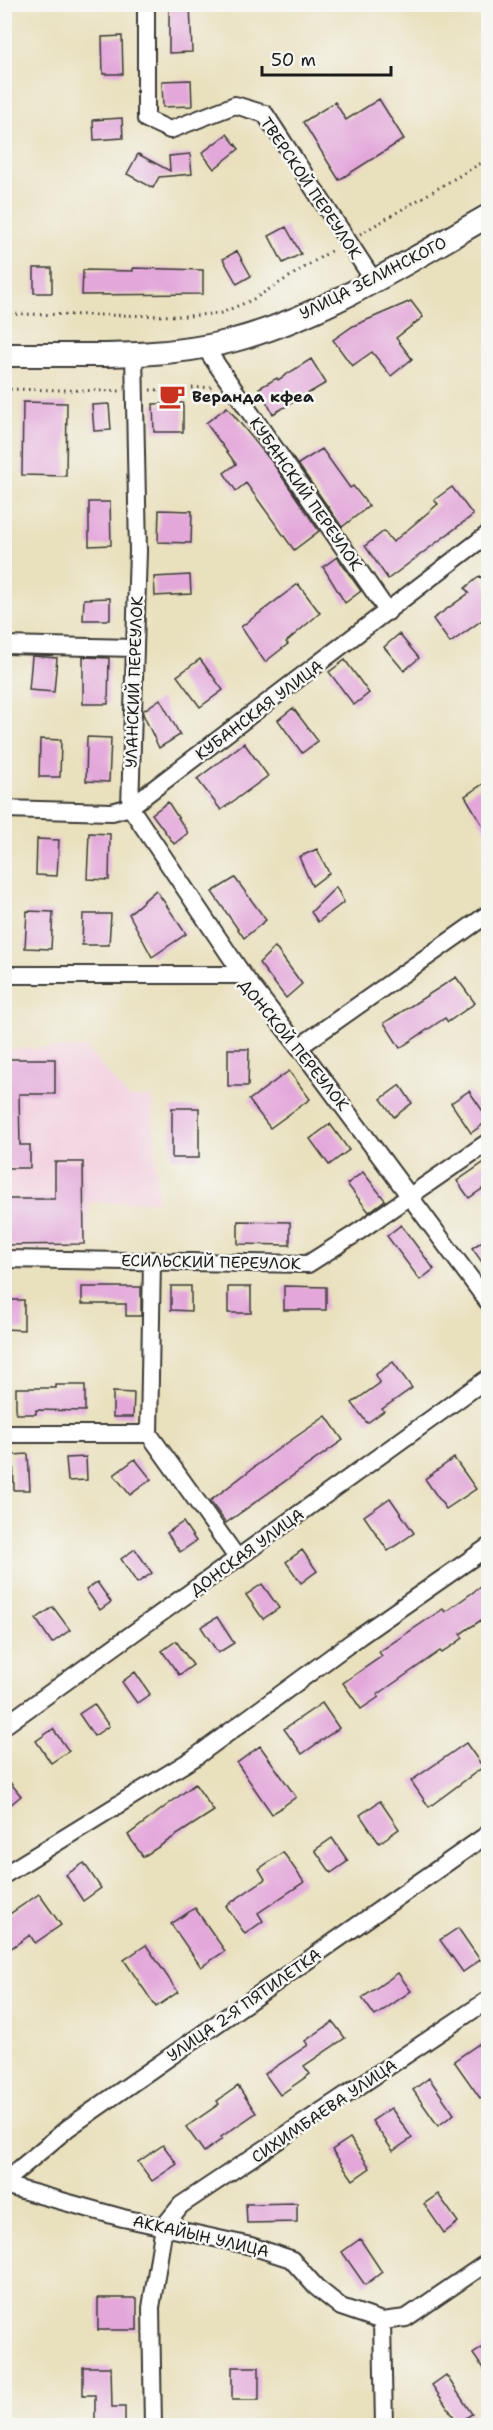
<svg xmlns="http://www.w3.org/2000/svg" width="493" height="2430" font-family="'Shantell Sans',sans-serif">
<rect width="100%" height="100%" fill="#f6f6f2"/>
<filter id="ink" filterUnits="userSpaceOnUse"><feTurbulence type="fractalNoise" baseFrequency=".0167" numOctaves="2"/><feDisplacementMap in="SourceGraphic" scale="12" xChannelSelector="R" yChannelSelector="G"/><feConvolveMatrix kernelMatrix="1 2 1 2 8 2 1 2 1" color-interpolation-filters="sRGB"/></filter>
<filter id="wash" filterUnits="userSpaceOnUse"><feTurbulence type="fractalNoise" baseFrequency=".008" numOctaves="4" result="noise"/><feDisplacementMap in="SourceGraphic" scale="24" xChannelSelector="R" yChannelSelector="G"/><feGaussianBlur stdDeviation="1.35" result="paint"/><feColorMatrix in="noise" values="0 0 0 0 0 0 0 0 0 0 0 0 0 0 0 0 0 1.4 0 .05"/><feComposite in="paint" operator="in"/></filter>
<g filter="url(#wash)">
<rect width="100%" height="100%" fill="#e9e0bd"/>
<path fill="#f3cfdf" d="M86 1048 129 1098 152 1097 158 1201 89 1203V1250H5L4 1049Z"/>
<g id="blocks">
<path fill="#e3a7da" d="M169 4H190L192 52 169 53Z
M122 36 123 74H103L102 37Z
M191 80 192 106 163 107 162 81Z
M379 99 404 139 339 180 303 122 335 102 346 120Z
M122 118 123 138 94 140 93 120Z
M227 134 239 149 214 169 202 153Z
M138 154 170 171 169 156 190 154 192 174 159 177 153 188 127 174Z
M286 227 301 254 283 263 269 236Z
M237 251 251 276 237 284 223 259Z
M34 268H52V293H34Z
M133 268 203 270V294L82 295 83 270 133 271Z
M411 301 423 317 396 338 412 359 391 376 372 352 352 366 333 340 353 326Z
M311 359 326 383 273 414 259 388 277 378 278 380Z
M23 402 67 403 66 476 22 475Z
M183 403V432H154L153 404Z
M109 404 111 430 94 431 92 405Z
M227 407 272 462 319 531 294 550 246 483 236 491 224 473 236 464 206 423Z
M322 449 350 488 353 486 369 506 342 527 298 464Z
M452 487 473 515 388 579 365 546 384 531 393 542 438 504 434 500Z
M89 502H110L111 545 89 546Z
M159 510 192 511 191 543 158 542Z
M337 557 361 591 345 603 323 567Z
M190 575 191 594 155 596 154 577Z
M480 576 489 587V615L450 643 433 619 469 593 465 588Z
M298 584 320 613 286 642 288 644 265 662 241 627Z
M110 598V620H83L84 599Z
M399 634 419 658 404 671 384 647Z
M32 656 57 658 54 692 29 690Z
M83 657 109 658 108 704H83Z
M200 659 223 690 200 707 177 676Z
M345 660 369 693 354 705 329 672Z
M160 699 180 735 159 748 143 714V711Z
M293 708 318 741 302 753 278 720Z
M87 737 111 738 109 782 86 781Z
M40 739 61 740 60 777H39Z
M244 743 268 776 221 810 197 779Z
M489 780V836L465 796Z
M168 802 188 833 174 844 152 814Z
M89 833 110 834 109 880 87 879Z
M37 839 59 840 57 876 36 875Z
M317 849 329 873 312 886 299 857Z
M235 878 266 920 244 938 212 892Z
M336 887 344 902 318 922 311 912Z
M156 890 186 934 152 957 129 914Z
M27 911 53 912 51 949 25 948Z
M83 914H111L109 945H82Z
M275 947 302 984 286 998 259 963Z
M456 977 475 1003 448 1022 445 1018 400 1048 384 1023Z
M228 1049H249L248 1086H228Z
M4 1059H55V1094H19L20 1145H30V1168H4Z
M289 1071 310 1099 270 1128 249 1100Z
M400 1085 412 1103 394 1117 381 1099Z
M469 1091 489 1120 471 1133 451 1103Z
M172 1108H199V1158H172Z
M330 1124 349 1150 329 1165 310 1139Z
M489 1159V1184L469 1198 457 1181Z
M55 1162H83L84 1244 4 1245V1199H55Z
M363 1172 385 1200 369 1212 347 1184Z
M238 1221 290 1222V1245L238 1244Z
M401 1225 434 1269 420 1280 387 1236Z
M489 1237V1272L472 1248Z
M171 1286H191V1311L171 1310Z
M284 1286 326 1287V1310H284Z
M82 1287H141V1316H126V1304H82Z
M228 1287H251V1313H228Z
M4 1300H24V1330L4 1329Z
M393 1362 412 1388 382 1409 384 1411 367 1423 352 1403 380 1383 375 1375Z
M56 1385H85V1411L36 1410V1414H16V1388H56Z
M113 1392 134 1393 133 1417H113Z
M326 1416 343 1440 226 1523 210 1501 274 1452Z
M28 1454 30 1490H14L13 1455Z
M86 1457 87 1480 68 1481 66 1458Z
M454 1458 476 1489 446 1509 425 1479Z
M135 1459 151 1479 130 1495 114 1475Z
M390 1498 414 1533 388 1551 364 1516Z
M183 1522 196 1541 180 1552 167 1533Z
M135 1549 152 1573 137 1583 121 1559Z
M302 1550 317 1571 301 1583 286 1562Z
M489 1581V1615L460 1634 463 1638 442 1653 440 1651 377 1695 379 1697 361 1709 343 1683 382 1656 379 1652 443 1609 445 1612Z
M97 1582 111 1602 100 1610 86 1590Z
M262 1584 279 1608 263 1619 246 1595Z
M53 1607 70 1630 52 1643 36 1619Z
M217 1617 234 1643 218 1653 201 1627Z
M176 1641 193 1665 179 1675 162 1651Z
M135 1672 150 1694 137 1703 122 1682Z
M322 1703 339 1728 302 1754 284 1729Z
M94 1704 109 1726 94 1736 79 1714Z
M53 1729 69 1751 51 1763 36 1741Z
M466 1743 483 1767 429 1807 411 1781Z
M260 1746 296 1797 272 1814 237 1763Z
M4 1775 21 1796 4 1810Z
M195 1784 214 1811 143 1857 128 1835Z
M380 1801 399 1829 379 1843 360 1815Z
M332 1838 348 1861 331 1873 315 1850Z
M283 1852 304 1882 258 1913 263 1921 245 1934 226 1906 265 1879 259 1869Z
M84 1863 101 1888 83 1901 66 1875Z
M39 1894 61 1925 35 1943 30 1935 4 1953V1918Z
M195 1908 225 1951 201 1967 171 1924Z
M458 1928 480 1960 463 1972 440 1940Z
M146 1945 178 1992 156 2007 124 1960Z
M398 1973 411 1991 375 2016 362 1998Z
M333 2022 345 2038 304 2066 310 2074 280 2095 265 2074 308 2045 305 2041Z
M489 2037V2092L480 2098 454 2061Z
M429 2078 454 2114 438 2126 413 2090Z
M238 2086 256 2113 221 2137 222 2139 204 2152 186 2127 219 2104 217 2101Z
M391 2108 412 2138 393 2151 372 2121Z
M350 2138 370 2168 353 2180 332 2150Z
M163 2145 177 2164 152 2181 138 2162Z
M438 2194 458 2222 444 2233 424 2204Z
M297 2203V2222L247 2223 246 2204Z
M360 2239 382 2272 365 2285 342 2252Z
M98 2298H137V2330H98Z
M489 2343V2377L473 2354Z
M83 2367H111L112 2407H125V2424H95V2395H83Z
M232 2367H259V2400H232Z
M446 2375 472 2414 458 2423 432 2385Z"/>
</g>
</g>
<g filter="url(#ink)">
<use href="#blocks" fill-opacity="0" stroke="#3b3934" stroke-width="1.5"/>
<g fill="none" stroke-linecap="round" stroke-linejoin="round">
<g stroke="#3b3934" stroke-width="20">
<path id="street" d="M146 4V119L170 130 235 105 265 114 374 281
M204 346 388 612
M134 354 138 551 130 807 243 975
M4 645 134 648
M4 809 112 812 130 807 488 534
M4 975H243L299 1047 488 1302
M299 1047 488 914
M4 1259 308 1264 355 1234 488 1142
M4 1434H149L152 1260
M149 1434 238 1559
M4 1726 488 1378
M4 1875 194 1758 360 1636 488 1547
M4 2182 68 2128 488 1834
M4 2185 123 2218 251 2246 291 2259 316 2287 341 2307 382 2321 406 2318 488 2262
M382 2321 384 2426
M153 2426 151 2308 164 2226 181 2205 488 2000"/>
</g>
<g stroke="#3b3934" stroke-width="26">
<path id="secondary" d="M4 355C79 354 158 360 231 341 323 317 407 262 488 216"/>
</g>
<path stroke="#3b3934" stroke-width="3" stroke-dasharray="1.5 4.5" stroke-linecap="butt" d="M360 234 488 159
M4 314 188 316 221 313 252 300 334 249
M4 389 120 391
M150 390 213 387"/>
<use href="#street" stroke="#fff" stroke-width="16"/>
<use href="#secondary" stroke="#fff" stroke-width="22"/>
</g>
</g>
<defs>
<g id="cafe-bare" transform="scale(2.07)"><path d="M-5.5-4.5H6V0H3Q3 3.5 0 3.5H-2.5Q-5.5 3.5-5.5 0ZM3-3.2v2h1.7v-2ZM-6 4.5H4V6H-6Z" fill="#c8321e" stroke="#f6f6f2" stroke-width="2.5" paint-order="stroke"/></g>
</defs>
<g fill-rule="evenodd">
<use href="#cafe-bare" x="172" y="396"/>
</g>
<g text-anchor="middle" dominant-baseline="central" stroke-width="5" stroke-linejoin="round" paint-order="stroke">
<g font-size="16" fill="#1c1c1c" stroke="#f6f6f2">
<text transform="translate(311 188) rotate(56)">ТВЕРСКОЙ ПЕРЕУЛОК</text>
<text transform="translate(373 278) rotate(-27)">УЛИЦА ЗЕЛИНСКОГО</text>
<text transform="translate(306 494) rotate(55)">КУБАНСКИЙ ПЕРЕУЛОК</text>
<text transform="translate(134 682) rotate(-88)">УЛАНСКИЙ ПЕРЕУЛОК</text>
<text transform="translate(259 710) rotate(-37)">КУБАНСКАЯ УЛИЦА</text>
<text transform="translate(294 1045) rotate(51)">ДОНСКОЙ ПЕРЕУЛОК</text>
<text transform="translate(211 1262) rotate(1)">ЕСИЛЬСКИЙ ПЕРЕУЛОК</text>
<text transform="translate(247 1552) rotate(-36)">ДОНСКАЯ УЛИЦА</text>
<text transform="translate(244 2005) rotate(-35)">УЛИЦА 2-Я ПЯТИЛЕТКА</text>
<text transform="translate(324 2111) rotate(-34)">СИХИМБАЕВА УЛИЦА</text>
<text transform="translate(201 2236) rotate(13)">АККАЙЫН УЛИЦА</text>
</g>
<g font-size="16" font-weight="bold" fill="#1c1c1c" stroke="#f6f6f2" text-anchor="start">
<text x="192" y="396">Веранда кфеа</text>
</g>
</g>
<rect width="493" height="2430" fill="none" stroke="#f6f6f2" stroke-width="24"/>
<path d="M262 66v9h129v-9" fill="none" stroke="#1c1c1c" stroke-width="3"/>
<text x="271" y="66" font-size="18" fill="#1c1c1c" stroke="#f6f6f2" stroke-width="4.5" paint-order="stroke">50 m</text>
</svg>
